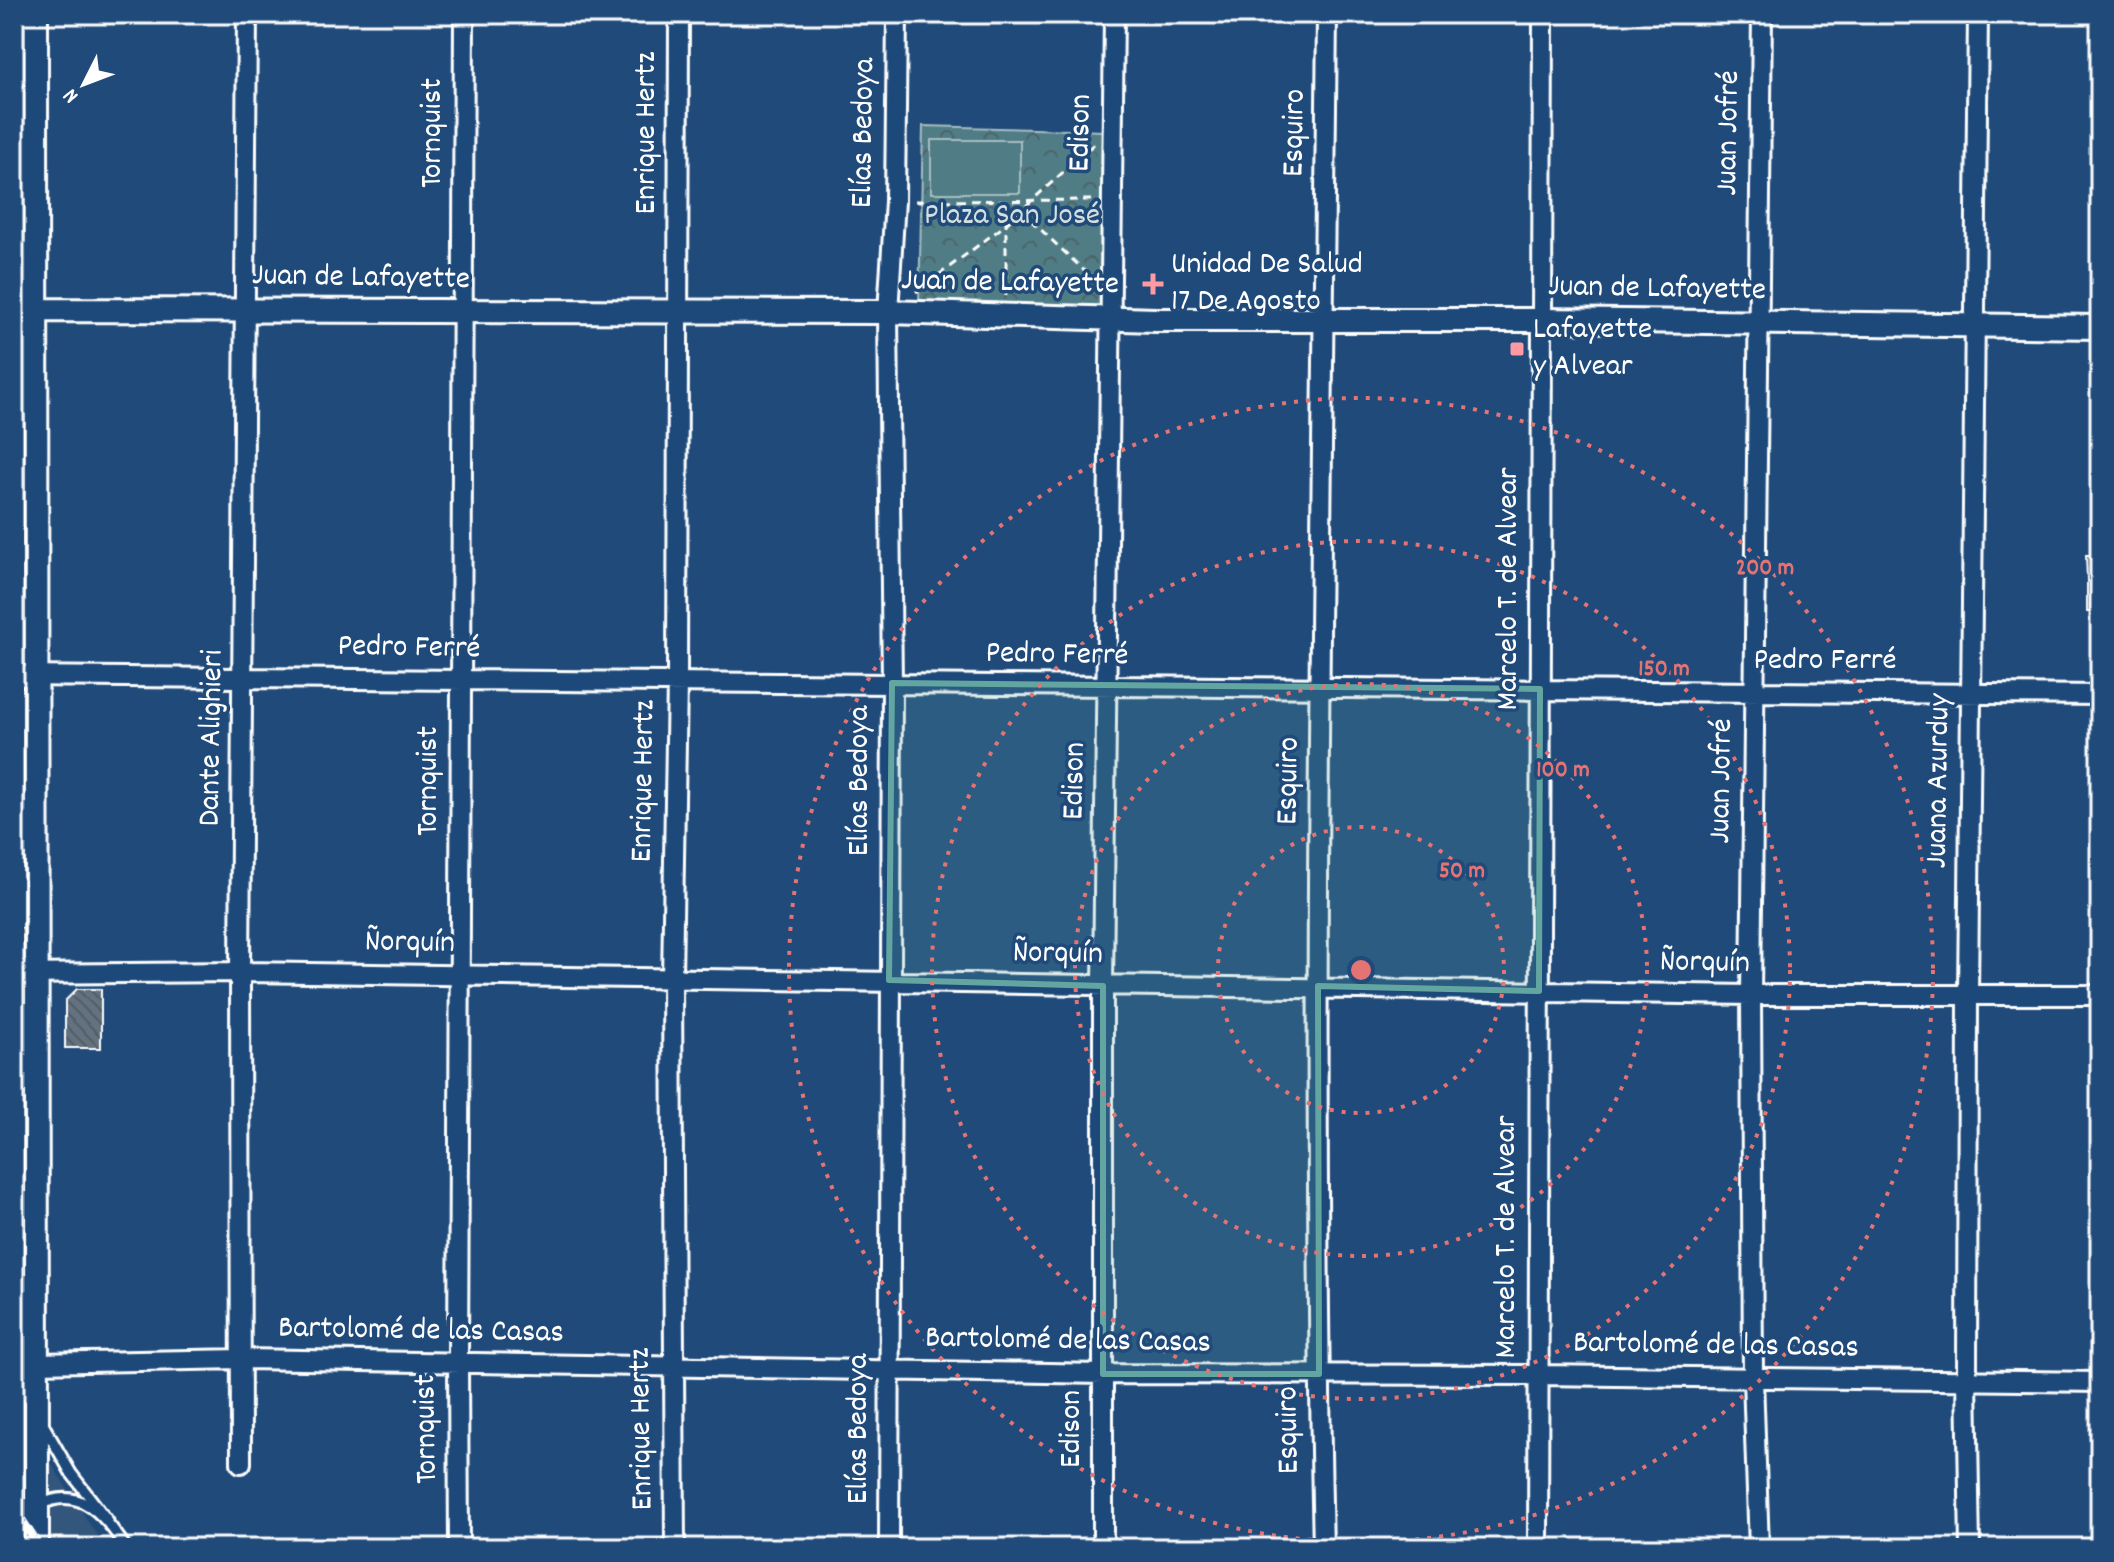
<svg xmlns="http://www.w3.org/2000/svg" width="2114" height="1562" font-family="Dekko,sans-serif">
<defs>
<pattern id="park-crowns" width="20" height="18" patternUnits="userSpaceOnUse" patternTransform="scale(2)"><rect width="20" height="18" fill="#507c85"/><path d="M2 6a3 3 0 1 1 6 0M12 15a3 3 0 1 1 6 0" fill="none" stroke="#4e6468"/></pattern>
<pattern id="building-back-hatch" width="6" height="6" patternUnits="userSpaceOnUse" patternTransform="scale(2)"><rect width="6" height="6" fill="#627281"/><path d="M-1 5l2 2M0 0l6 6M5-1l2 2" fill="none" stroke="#555b61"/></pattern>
</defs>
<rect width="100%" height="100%" fill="#1f4a7a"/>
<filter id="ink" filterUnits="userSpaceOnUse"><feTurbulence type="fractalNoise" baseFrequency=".0125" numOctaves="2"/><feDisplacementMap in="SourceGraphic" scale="16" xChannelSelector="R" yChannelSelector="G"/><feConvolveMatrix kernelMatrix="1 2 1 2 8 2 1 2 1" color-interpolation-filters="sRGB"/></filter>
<g filter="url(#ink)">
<path fill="#33567c" d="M14 1406 23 1419 105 1548H14Z"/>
<path fill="url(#park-crowns)" stroke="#a8bec2" stroke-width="2" d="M923 126 1105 131 1101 309 919 304Z"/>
<path fill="#507c85" stroke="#a8bec2" stroke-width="2" d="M931 140H1020V193H931Z"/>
<path fill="url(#building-back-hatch)" stroke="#fff" stroke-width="2" d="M14 267 30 268V280L19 289H14Z
M2086 555H2100V580L2087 581Z
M2100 580V612H2087V581Z
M14 928H24V949L17 957H14Z
M77 989H101V1048H65V1001Z"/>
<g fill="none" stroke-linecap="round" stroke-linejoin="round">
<g stroke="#fff" stroke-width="15">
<path id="service" d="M43 1424 71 1473 108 1521
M40 1505C81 1484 106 1517 126 1548"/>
</g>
<g stroke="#fff" stroke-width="24">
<path id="minor" d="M14 310H35
M14 676 2100 695
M14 974 240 972 1751 995H2100
M36 1363 242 1359 1103 1374 1538 1375 2100 1382
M14 1379 37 1399
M241 1463 240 972 247 14
M459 1548 458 1363 464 14
M675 1548 672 979 677 682 679 14
M889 1548 892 683 888 312 895 201 897 14
M1103 1548V986L1114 14
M1323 1548C1311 1037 1322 525 1327 14
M1538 1548 1543 14
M1759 1548 1753 1379 1751 995 1762 14
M1970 1548 1967 1379 1968 995 1978 14"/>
</g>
<g stroke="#fff" stroke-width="28">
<path id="tertiary" d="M36 14 37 1548
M35 310 888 312 1156 320H1541L2100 327"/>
</g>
<path stroke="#fff" stroke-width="3" stroke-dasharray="8 6" stroke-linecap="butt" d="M915 201 1095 200
M1021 211 1091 277
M916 292 1004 226 1094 144
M1006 296V200"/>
<use href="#service" stroke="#1f4a7a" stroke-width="9"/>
<use href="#minor" stroke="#1f4a7a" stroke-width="18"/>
<use href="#tertiary" stroke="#1f4a7a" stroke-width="22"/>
<g stroke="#fff" stroke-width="9">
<path id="rail" d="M14 1508 40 1548"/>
</g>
<use href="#rail" stroke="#1f4a7a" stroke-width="6" stroke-dasharray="18" stroke-linecap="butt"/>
</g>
</g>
<path fill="#63a6a1" fill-opacity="0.2" stroke="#63a6a1" stroke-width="6" stroke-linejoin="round" d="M892 683 1540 689 1539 991 1318 986 1319 1374H1103V986L889 980Z"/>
<g fill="none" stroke="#e47373" stroke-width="4" stroke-dasharray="4 8">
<circle cx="1361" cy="970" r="143"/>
<circle cx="1361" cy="970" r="286"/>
<circle cx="1361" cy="970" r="429"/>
<circle cx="1361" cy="970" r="572"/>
</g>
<g fill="#ff9aa2" stroke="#1f4a7a" stroke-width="3">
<path d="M1149 272h8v8h8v8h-8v8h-8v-8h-8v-8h8z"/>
<rect x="1509" y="341" width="16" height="16" rx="4"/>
</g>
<g text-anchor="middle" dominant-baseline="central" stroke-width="7" stroke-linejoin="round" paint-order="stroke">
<g font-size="32" fill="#fff" stroke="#1f4a7a">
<text transform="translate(434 133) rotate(-90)">Tornquist</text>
<text transform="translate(648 133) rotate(-90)">Enrique Hertz</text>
<text transform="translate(865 133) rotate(-89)">Elías Bedoya</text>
<text transform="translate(1082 133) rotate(-89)">Edison</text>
<text transform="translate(1296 133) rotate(-89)">Esquiro</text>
<text transform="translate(1730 133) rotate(-89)">Juan Jofré</text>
<text transform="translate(361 279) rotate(1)">Juan de Lafayette</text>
<text transform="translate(1010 284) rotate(1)">Juan de Lafayette</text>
<text transform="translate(1657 290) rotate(1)">Juan de Lafayette</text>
<text transform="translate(1510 589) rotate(-90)">Marcelo T. de Alvear</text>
<text transform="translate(409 649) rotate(1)">Pedro Ferré</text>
<text transform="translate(1057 656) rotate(1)">Pedro Ferré</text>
<text x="1825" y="662">Pedro Ferré</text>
<text transform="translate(213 738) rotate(-89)">Dante Alighieri</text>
<text transform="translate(430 781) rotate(-90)">Tornquist</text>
<text transform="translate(645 781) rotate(-89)">Enrique Hertz</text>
<text transform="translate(861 781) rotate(-90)">Elías Bedoya</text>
<text transform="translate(1076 781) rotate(-89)">Edison</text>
<text transform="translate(1290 781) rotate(-89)">Esquiro</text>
<text transform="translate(1723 781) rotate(-89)">Juan Jofré</text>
<text transform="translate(1940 781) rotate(-89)">Juana Azurduy</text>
<text transform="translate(410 944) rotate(1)">Ñorquín</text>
<text transform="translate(1058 955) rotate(1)">Ñorquín</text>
<text transform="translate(1705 964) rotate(1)">Ñorquín</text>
<text transform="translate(1508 1237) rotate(-90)">Marcelo T. de Alvear</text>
<text transform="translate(421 1332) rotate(1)">Bartolomé de las Casas</text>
<text transform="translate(1068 1342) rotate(1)">Bartolomé de las Casas</text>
<text transform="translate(1716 1347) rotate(1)">Bartolomé de las Casas</text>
<text transform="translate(428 1429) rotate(-91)">Tornquist</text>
<text transform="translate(643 1429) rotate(-91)">Enrique Hertz</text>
<text transform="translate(860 1429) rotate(-90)">Elías Bedoya</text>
<text transform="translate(1073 1429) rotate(-90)">Edison</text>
<text transform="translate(1290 1430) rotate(-91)">Esquiro</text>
</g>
<g font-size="32" fill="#d3dee0" stroke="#1f4a7a">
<text x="1012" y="217">Plaza San José</text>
</g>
<g font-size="32" fill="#fff" stroke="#1f4a7a" text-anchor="start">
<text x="1171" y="266">Unidad De Salud<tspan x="1171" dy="37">17 De Agosto</tspan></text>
<text x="1533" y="331">Lafayette<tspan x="1533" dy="37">y Alvear</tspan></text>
</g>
</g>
<circle cx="1361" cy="970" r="12" fill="#e47373" stroke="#1f4a7a" stroke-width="4"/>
<g font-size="24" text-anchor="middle" font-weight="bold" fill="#e47373" stroke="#1f4a7a" stroke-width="7" stroke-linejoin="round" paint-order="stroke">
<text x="1765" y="574">200 m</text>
<text x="1664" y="675">150 m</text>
<text x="1563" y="776">100 m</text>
<text x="1462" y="877">50 m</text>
</g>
<rect width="2114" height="1562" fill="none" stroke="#1f4a7a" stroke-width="48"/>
<rect x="24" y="24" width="2066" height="1514" fill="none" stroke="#fff" stroke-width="3" filter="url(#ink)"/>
<g transform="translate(84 84) rotate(228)" stroke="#1f4a7a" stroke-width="6" paint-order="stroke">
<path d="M0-6L14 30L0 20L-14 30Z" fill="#ffffff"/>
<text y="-12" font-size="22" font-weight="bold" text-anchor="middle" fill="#ffffff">N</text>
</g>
</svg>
